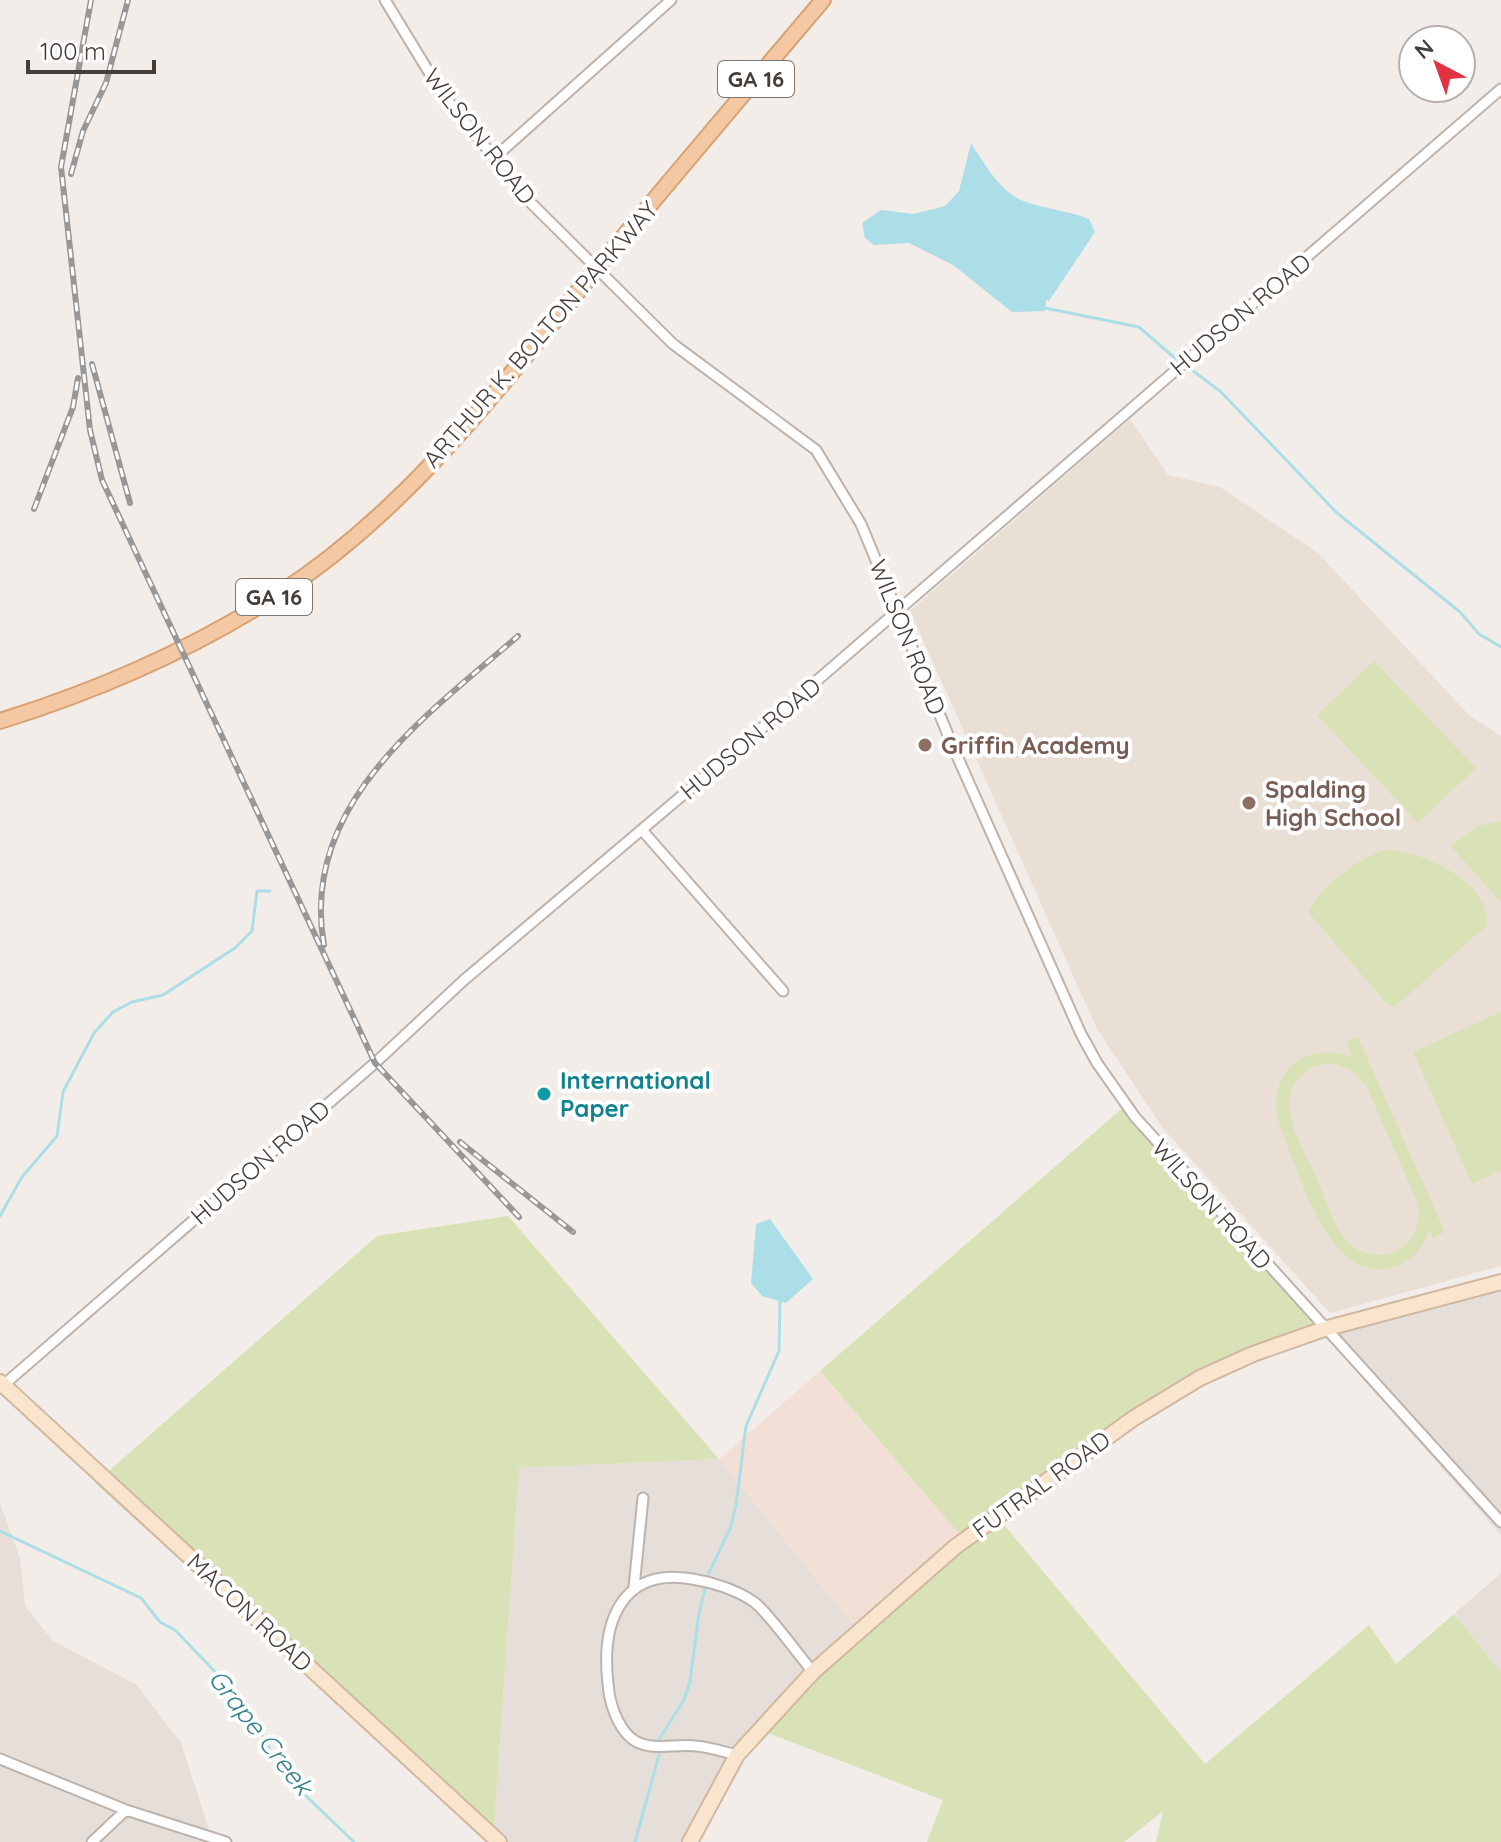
<svg xmlns="http://www.w3.org/2000/svg" width="1501" height="1842" font-family="Quicksand,sans-serif">
<rect width="100%" height="100%" fill="#f3ede9"/>
<path fill="#e6ded8" d="M1501 1282V1535L1317 1327Z
M719 1459 860 1633 768 1716 714 1806 698 1842H493L519 1468Z
M0 1503 20 1558 25 1606 53 1641 137 1685 181 1743 213 1842H0Z
M1501 1573V1672L1454 1614Z"/>
<path fill="#f2e0d7" d="M820 1371 965 1541 860 1633 719 1459Z"/>
<path fill="#eadfd5" d="M1130 419 1168 475 1220 487 1318 553 1469 715 1501 736V1266L1330 1313 1162 1127 1097 1029 910 611Z"/>
<path fill="#d9e2b7" fill-rule="evenodd" d="M1374 661 1476 768 1418 823 1317 715Z
M1501 821V903L1451 846 1478 826Z
M1385 850C1420 850 1491 881 1487 925L1395 1007 1386 1003 1308 912C1322 886 1357 858 1385 850Z
M1501 1012V1171L1472 1184 1413 1052Z
M1358 1037 1445 1232 1433 1238 1430 1231C1421 1250 1411 1263 1390 1268 1327 1282 1299 1171 1280 1127 1264 1076 1301 1040 1351 1056L1346 1042ZM1336 1064 1351 1070 1366 1086 1418 1204C1420 1219 1417 1233 1406 1244 1391 1259 1365 1258 1350 1244 1334 1229 1327 1202 1319 1183 1306 1153 1271 1104 1302 1075 1311 1066 1323 1063 1336 1064Z
M1126 1105 1317 1327 1215 1366 994 1513 1205 1764 1369 1625 1396 1664 1454 1614 1501 1672V1842H1156L1163 1811 1124 1842H927L943 1800 760 1730 965 1541 820 1371Z
M508 1216 719 1459 519 1468 493 1842 95 1483 377 1236Z"/>
<path fill="#acdee8" d="M971 143C984 163 999 190 1021 200 1043 209 1067 210 1089 219L1095 232 1049 301 1046 300 1045 311 1012 312 953 265 909 243 874 245 865 238 862 223 881 210 914 214 945 206 959 191Z
M770 1219 813 1279 786 1303 762 1296 751 1283 756 1224Z"/>
<g fill="none" stroke-linecap="round" stroke-linejoin="round">
<path stroke="#acdee8" stroke-width="3" d="M1045 308 1139 327 1176 359
M1188 367 1221 392 1337 513 1460 612 1479 634 1501 647
M0 1216 22 1177 57 1136 63 1092 94 1033 113 1012 132 1002 163 995 235 948 252 931 257 891H270
M0 1531 141 1598 160 1622 175 1630 224 1681 267 1742 273 1757 303 1793 354 1842
M635 1842 659 1755 656 1744 684 1700 690 1681 699 1613 709 1573 731 1526 736 1505 746 1426 779 1351 780 1301"/>
<g stroke="#bdb3ad" stroke-width="13">
<path id="street" d="M385 0 441 92 530 202 673 344 816 450 861 524 953 747 1081 1034 1097 1063 1135 1117 1501 1522
M494 158 671 0
M642 830 783 991
M0 1388 375 1063 464 980 769 722 1501 89
M634 1587 643 1498
M737 1755C724 1752 710 1747 696 1746 674 1743 649 1753 631 1738 617 1726 609 1702 608 1683 601 1623 621 1567 692 1579 712 1582 737 1590 754 1602 768 1612 799 1656 813 1672
M0 1759 126 1810 226 1842
M92 1842 126 1810"/>
</g>
<g stroke="#d0b8a0" stroke-width="18">
<path id="secondary" d="M0 1382 499 1842
M690 1842 737 1755 813 1672 955 1547 1134 1418 1200 1378 1253 1354 1324 1329 1501 1282"/>
</g>
<g stroke="#d7a173" stroke-width="18">
<path id="primary" d="M0 721C100 690 192 650 280 593 404 513 497 391 589 278 666 185 745 92 823 0"/>
</g>
<use href="#street" stroke="#fff" stroke-width="9"/>
<use href="#secondary" stroke="#f9e4cd" stroke-width="14"/>
<use href="#primary" stroke="#f3c8a2" stroke-width="14"/>
<g stroke="#979797" stroke-width="6">
<path id="rail" d="M91 0 61 167 90 430 102 480 375 1063 519 1217
M71 174 83 131 106 83 128 0
M92 364 130 503
M34 509 73 407 78 378
M324 945C299 805 426 716 518 636
M460 1142 573 1232"/>
</g>
<use href="#rail" stroke="#fff" stroke-width="3" stroke-dasharray="9" stroke-linecap="butt"/>
</g>
<g fill="#8d6e63" stroke="#fff" stroke-width="3">
<circle cx="925" cy="745" r="8"/>
<circle cx="1249" cy="803" r="8"/>
</g>
<circle fill="#0f9aa8" stroke="#fff" stroke-width="3" cx="544" cy="1094" r="8"/>
<g text-anchor="middle" dominant-baseline="central" stroke-width="8" stroke-linejoin="round" paint-order="stroke">
<g fill="#fff" stroke="#7d7774" stroke-width="2">
<rect x="718" y="61" width="76" height="36" rx="6"/>
<rect x="236" y="579" width="76" height="36" rx="6"/>
</g>
<g font-size="22" font-weight="bold" fill="#453d38">
<text x="756" y="79">GA 16</text>
<text x="274" y="597">GA 16</text>
</g>
<g font-size="24" fill="#453d38" stroke="#fff">
<text transform="translate(480 136) rotate(52)">WILSON ROAD</text>
<text transform="translate(1240 314) rotate(-40)">HUDSON ROAD</text>
<text transform="translate(540 334) rotate(-49)">ARTHUR K. BOLTON PARKWAY</text>
<text transform="translate(908 637) rotate(68)">WILSON ROAD</text>
<text transform="translate(750 738) rotate(-40)">HUDSON ROAD</text>
<text transform="translate(260 1162) rotate(-41)">HUDSON ROAD</text>
<text transform="translate(1212 1204) rotate(48)">WILSON ROAD</text>
<text transform="translate(1041 1484) rotate(-36)">FUTRAL ROAD</text>
<text transform="translate(250 1612) rotate(43)">MACON ROAD</text>
</g>
<g font-size="24" font-weight="bold" fill="#785e54" stroke="#fff" text-anchor="start">
<text x="941" y="745">Griffin Academy</text>
<text x="1265" y="789">Spalding<tspan x="1265" dy="28">High School</tspan></text>
</g>
<g font-size="24" font-weight="bold" fill="#0d838f" stroke="#fff" text-anchor="start">
<text x="560" y="1080">International<tspan x="560" dy="28">Paper</tspan></text>
</g>
<g font-size="26" font-style="italic" fill="#368090" stroke="#fff">
<text transform="translate(261 1732) rotate(52)">Grape Creek</text>
</g>
</g>
<g transform="translate(1437 64) rotate(319)"><circle r="38" fill="#ffffff" stroke="#b5b1af" stroke-width="2"/>
<path d="M0-6L14 30L0 20L-14 30Z" fill="#e23141"/>
<text y="-12" font-size="22" font-weight="bold" text-anchor="middle" fill="#453d38">N</text>
</g>
<path d="M28 60v12h126v-12" fill="none" stroke="#453d38" stroke-width="4"/>
<text x="40" y="60" font-size="24" fill="#453d38" stroke="#ffffff" stroke-width="6" paint-order="stroke">100 m</text>
</svg>
